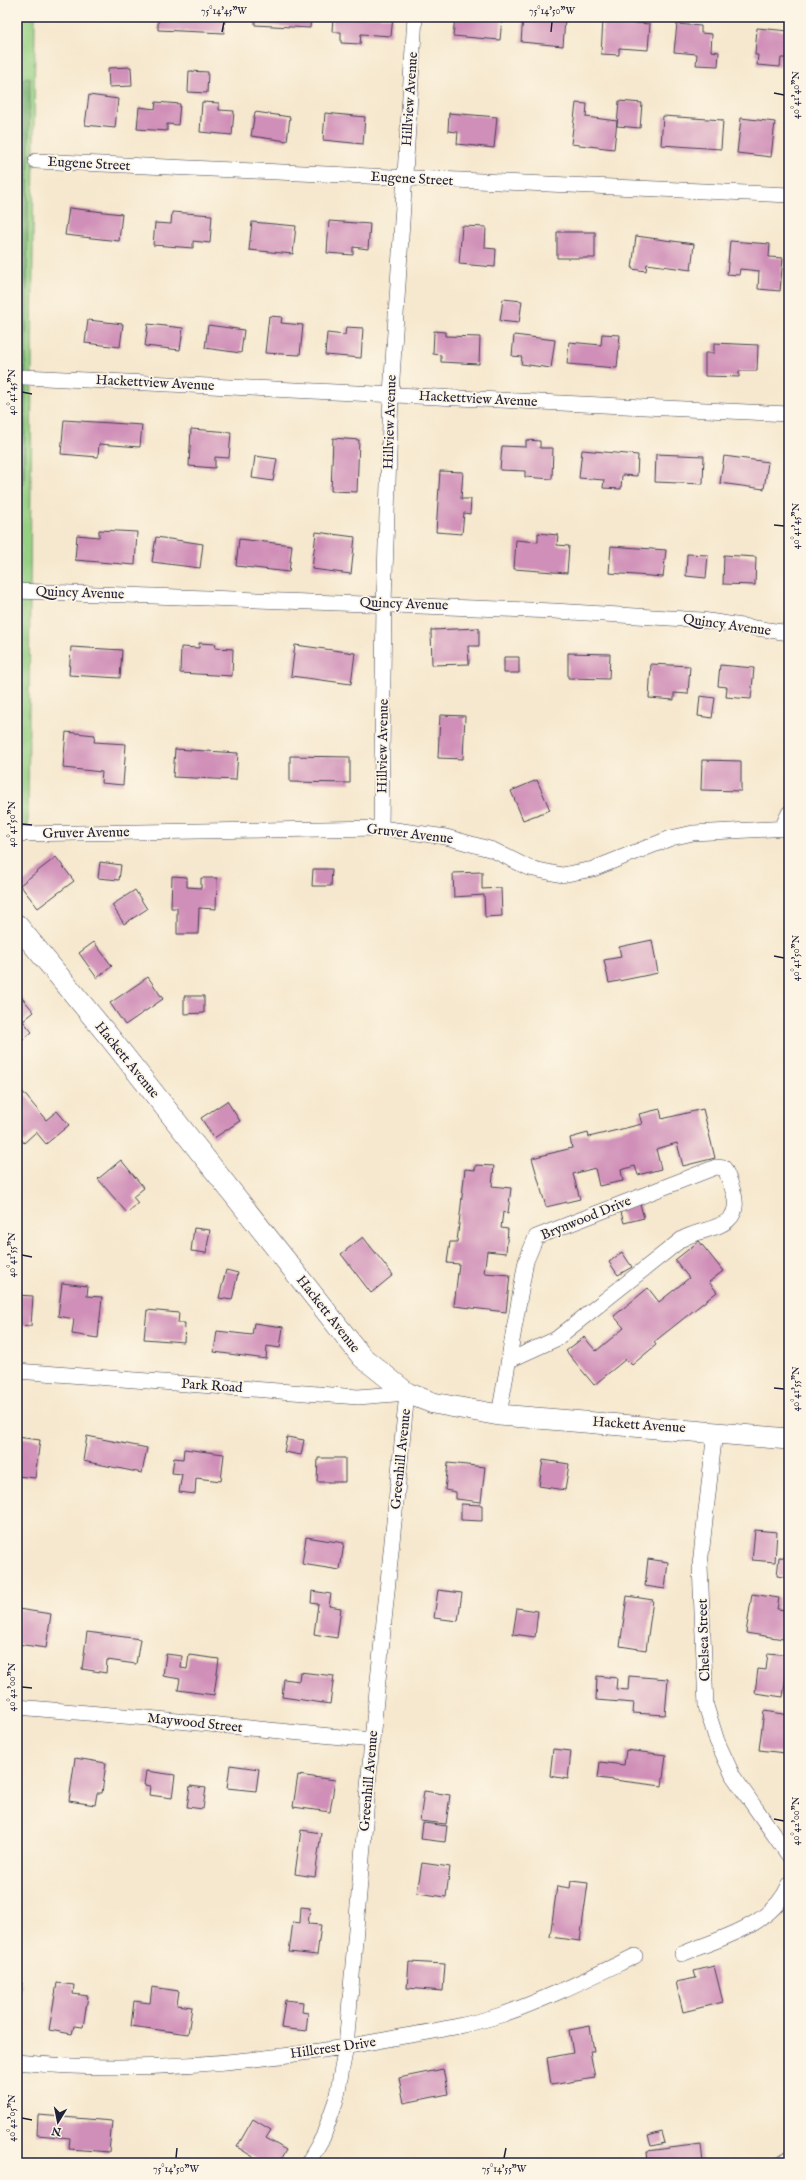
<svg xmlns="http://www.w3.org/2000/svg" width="806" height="2180" font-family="'IM FELL English',serif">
<rect width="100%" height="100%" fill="#fcf5e5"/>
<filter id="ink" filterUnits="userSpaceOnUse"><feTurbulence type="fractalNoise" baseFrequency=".025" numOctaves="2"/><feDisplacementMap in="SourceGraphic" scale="8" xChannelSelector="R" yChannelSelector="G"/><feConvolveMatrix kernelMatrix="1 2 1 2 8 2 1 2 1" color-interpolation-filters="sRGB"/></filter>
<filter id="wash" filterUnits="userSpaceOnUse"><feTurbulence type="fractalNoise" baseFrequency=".012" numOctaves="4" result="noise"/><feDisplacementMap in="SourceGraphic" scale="16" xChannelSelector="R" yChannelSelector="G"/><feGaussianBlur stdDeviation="0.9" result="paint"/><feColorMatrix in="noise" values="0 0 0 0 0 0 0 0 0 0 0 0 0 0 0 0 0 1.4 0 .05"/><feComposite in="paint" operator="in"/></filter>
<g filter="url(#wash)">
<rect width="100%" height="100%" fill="#f6e8ce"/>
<path fill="#96d083" stroke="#5c795f" d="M17 17H35L28 827 17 828Z"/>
<path fill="#78b271" stroke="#4d6a56" d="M30 77 24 484H17L19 301 17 80Z"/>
<g id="blocks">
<path fill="#d08fb8" d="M158 17H225L224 33 158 30Z
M255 17H311L310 28 255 25Z
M333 17H393L391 36 361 34 360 44 341 43V32H332Z
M455 17 502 18 500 40 453 36Z
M523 17 565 19 563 46 521 42Z
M603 20 650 24 648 50 619 48V55L601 54Z
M677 24 701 26V33L712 34 711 51 719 52 718 66 696 65 697 54 674 52Z
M757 28 789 31V58H781L780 67 757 65 758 55H755Z
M131 67 132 86 109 87 108 68Z
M189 71 208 72 207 93 188 92Z
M89 95 118 99 115 128 85 125Z
M619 101 642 103 640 128 617 126Z
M156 102 180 104 178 125 167 124V131L137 129 139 107 155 109Z
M202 102 219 103V110L234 111 232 135 200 132Z
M576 103 587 104 586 117 617 121 614 149 571 144Z
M255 112 290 117 287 141 251 136Z
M325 113 365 117 363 144 323 140Z
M449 113 497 117 494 148 457 144 458 132 448 131Z
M663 116 723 120 721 149 661 145Z
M741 118 775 122 771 157 737 153Z
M69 208 122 214 119 241 65 235Z
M172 212 212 215 210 243 193 241V248L153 245 155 223 171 224Z
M329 221 370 224 368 249 353 247V255L327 253Z
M252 222 296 226 293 254 249 250Z
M462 226 486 227 485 248 496 249 495 267 459 264Z
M557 232H595V258H557Z
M636 236 694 244 691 270 647 264 646 271 632 269Z
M730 241 770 244 769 257 783 258 780 291 758 289 759 271 740 269 739 275 727 274Z
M503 299 522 301 519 323 500 321Z
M269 316 282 317 281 323 303 325 300 355 265 353Z
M88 320 123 324 120 347 85 343Z
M148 324 183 328 180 350 145 346Z
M208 325 244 330 241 353 205 348Z
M346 327 363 328 361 358 325 355 327 333 345 335Z
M434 331 445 332V336L480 337 479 364 441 362V355L433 354Z
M602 334 620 335 617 368 567 364 569 342 601 345Z
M514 335 555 340 551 368 521 364 522 357 512 356Z
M714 343 758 345 757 371H739V377L705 376V353H714Z
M64 420 142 425 140 447 99 444 98 457 61 454Z
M191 429 231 432 229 458 215 457V468L189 466Z
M333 438 359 440 357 492 331 491Z
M526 440 540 441V448H553L552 479 525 477V471L500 470 502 446 526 447Z
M582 450 638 455 637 476 622 475 621 489 603 488 604 480 579 478Z
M656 454 704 456 703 484 655 482Z
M255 456 277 459 273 481 252 478Z
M724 456 768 462 764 489 720 483Z
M440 471 463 472 461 499H471L470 514 464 513 462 534 436 532Z
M99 530 137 532 135 565 75 560 77 535 99 537Z
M316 532 355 537 351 574 312 569Z
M538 533 558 535 557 545 569 546 567 573 514 569 516 540 538 542Z
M156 537 203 544 200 568 152 562Z
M239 539 292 545 289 572 236 566Z
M611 546 666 550 663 577 609 573Z
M687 554 708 555 706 578 686 576Z
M724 555 756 557 755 585 723 584Z
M479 628V646H468L469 664 432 665 431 630Z
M199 643 216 644 215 648 233 649 232 676 180 673 181 647 199 648Z
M295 645 355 653 351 684 291 676Z
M71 647 122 650 120 678 69 675Z
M568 653 610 654 609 679 568 678Z
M504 657H519V673H504Z
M651 664 690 666 688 694 674 693V700L649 698Z
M720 665 754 668 751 699 726 697 727 687 718 686Z
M700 696 715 698 712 718 698 716Z
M440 715 465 716 463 759 438 758Z
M66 732 95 735 94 742 126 744 123 785 101 783 102 772 63 768Z
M175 749 238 753 236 780 173 777Z
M290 756 350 757V783L290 782Z
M702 760 741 761V791L701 790Z
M537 780 550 810 523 820 511 791Z
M56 857 74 881 38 908 20 885Z
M100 862 121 865 119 880 98 878Z
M313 869H332L331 886H312Z
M482 872V889L501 888 502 916 485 917 484 895 454 897 453 873Z
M172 876 187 877V887L201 888V878H217L216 909 199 908 198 934H177V908H171Z
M135 890 147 909 124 924 112 905Z
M652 940 658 973 609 983 604 960 621 957 619 947Z
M94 942 112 966 97 978 79 953Z
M148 977 163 999 125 1025 110 1003Z
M17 992 34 1012 23 1021 32 1032 17 1045Z
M184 996H204V1013L184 1014Z
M17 1085 46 1120 57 1111 69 1125 46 1144 36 1132 24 1143 17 1134Z
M227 1101 240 1121 214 1138 201 1118Z
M660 1109 662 1119 703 1109 715 1158 683 1166 677 1143 656 1149 661 1169 638 1175 635 1166 621 1170 623 1181 599 1186 595 1168 573 1174 580 1199 546 1207 532 1158 572 1148 570 1138 588 1133 589 1137 642 1124 639 1114Z
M121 1160 144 1188 133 1197 138 1203 127 1213 98 1179Z
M476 1165 494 1166 492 1186 511 1188 508 1213 503 1212 501 1228 508 1229 506 1253 487 1251 484 1273 510 1275 506 1312 454 1306 459 1264 447 1263 450 1242H457L465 1169 475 1170Z
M640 1204 644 1218 624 1223 620 1209Z
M194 1228 210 1230 206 1253 191 1251Z
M363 1237 393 1275 371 1293 341 1254Z
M699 1241 723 1271 709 1282 717 1292 654 1342 656 1345 632 1365 626 1359 594 1385 566 1351 584 1337 596 1351 624 1328 614 1316 648 1288 659 1302 689 1278 675 1260Z
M622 1252 632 1267 618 1275 609 1262Z
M226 1270 238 1273 232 1300 219 1298Z
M62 1283 88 1286 87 1296 102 1297 98 1338 72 1334 74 1319 58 1316Z
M17 1295 33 1296 31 1326 17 1325Z
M147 1310 179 1313 178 1323H185L184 1342 144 1339Z
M254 1323 283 1327 280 1348 267 1346 266 1359 214 1352 217 1331 252 1335Z
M87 1436 147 1448 142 1473 83 1461Z
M17 1437 40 1440 35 1478 17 1476Z
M287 1437 304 1440 301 1455 284 1452Z
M184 1449 224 1454 221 1481 196 1478 195 1494 179 1492 182 1474 172 1473 174 1458 183 1459Z
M318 1458H345V1482H317Z
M543 1460 569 1464 565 1490 539 1486Z
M448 1463 485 1467 481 1502 456 1499V1492L445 1490Z
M461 1504 482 1505V1521L461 1520Z
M755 1530 777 1532 775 1562 752 1560Z
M306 1537 344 1543 340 1570 302 1564Z
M779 1557 789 1558V1578L777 1576Z
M648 1559 668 1562 665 1589 645 1586Z
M438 1590 462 1593 458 1621 434 1618Z
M312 1591 331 1594 329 1606 341 1608 337 1638 314 1634 318 1604 311 1603Z
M752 1594 779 1598 777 1609 787 1610 783 1639 746 1633Z
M627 1596 653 1600 646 1650 620 1646Z
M517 1608 538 1611 535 1637 513 1634Z
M18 1609 51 1614 46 1648 17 1644Z
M87 1632 140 1639 136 1664 107 1660 106 1673 82 1669Z
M768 1653 789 1655 783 1697 755 1693 758 1669 766 1670Z
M166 1654 182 1656 181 1668 187 1669 189 1655 219 1659 214 1695 178 1690 180 1679 163 1676Z
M300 1672 334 1676 330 1704 282 1697 284 1679 299 1681Z
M597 1676 617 1678 616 1689 628 1690 629 1676 668 1679 665 1715 633 1713 634 1703 596 1700Z
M764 1711 789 1715 785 1753 759 1750Z
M553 1749 571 1751 568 1779 550 1776Z
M626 1750 666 1755 662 1786 598 1778 600 1762 624 1765Z
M75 1758 106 1763 102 1793H97L95 1805 69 1801Z
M230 1765 259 1769 256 1791 227 1788Z
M146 1771 175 1775 172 1798 149 1795 150 1786 144 1785Z
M298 1775 335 1780 330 1812 293 1807Z
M190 1786 206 1788 203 1809 187 1807Z
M424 1791 450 1795 446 1824 420 1821Z
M423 1823 447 1826 445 1842 421 1839Z
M301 1830 321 1833 315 1877 295 1874Z
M422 1863 450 1867 446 1897 417 1893Z
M571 1881 588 1883 580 1941 550 1937 557 1886 570 1888Z
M301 1907 310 1908 308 1924 321 1925 317 1955 289 1952 293 1922 300 1923Z
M409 1962 445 1964 443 1991 407 1988Z
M714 1966 723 2002 683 2012 676 1982 696 1978 694 1971Z
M17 1982 22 1983 18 2003H17Z
M57 1983 74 1985 73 1994 88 1996 83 2027 74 2026 72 2034 49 2030Z
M152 1987 179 1991 177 2005 192 2007 188 2034 131 2026 134 2001 150 2003Z
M285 2000 303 2002 302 2012 308 2013 306 2031 281 2028Z
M590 2026 594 2051H590L595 2078 551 2085 547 2058 573 2053 569 2030Z
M443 2069 448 2094 404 2103 399 2078Z
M38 2115 112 2121 109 2152 69 2149 70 2138 37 2135Z
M253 2119 271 2130 266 2138 286 2150 279 2163H263L237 2147Z
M662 2132 665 2143 651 2146 648 2136Z
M701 2144 703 2163H648L647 2151Z"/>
</g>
</g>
<g filter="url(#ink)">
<use href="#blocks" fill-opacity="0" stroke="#424051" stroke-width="1"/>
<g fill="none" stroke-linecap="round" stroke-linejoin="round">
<g stroke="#424051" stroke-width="16">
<path id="street" d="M36 161 789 195
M24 377 789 414
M17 591 554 611 702 620 789 633
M381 828 384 603 391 394 415 17
M782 828 789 813
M17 834 381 828 446 837 493 850 529 868 562 875 593 869 671 838 693 833 789 828
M17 1371 358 1397 407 1393 372 1740 346 2047 336 2100 323 2137 308 2163
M499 1415 526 1261 536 1237 716 1167 724 1168C729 1177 731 1185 734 1194 743 1230 705 1226 682 1239L556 1339 510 1360
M715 1431 700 1565 706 1706 717 1741 733 1776 789 1856
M17 1707 147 1718 372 1740
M682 1954C720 1938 772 1926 789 1885
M17 2062C140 2075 267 2062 389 2039 427 2032 467 2026 504 2014 549 1998 593 1976 635 1956
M783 2163 789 2159"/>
</g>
<g stroke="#424051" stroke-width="22">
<path id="secondary" d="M17 925 111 1039 362 1357 407 1393 433 1403 499 1415 789 1439"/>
</g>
<use href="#street" stroke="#fff" stroke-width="15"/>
<use href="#secondary" stroke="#fff" stroke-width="21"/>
</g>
</g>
<path fill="none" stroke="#22223b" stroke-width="1.5" d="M222 32 224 22M551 32 552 22M774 93 784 95M22 392 32 394M774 525 784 526M22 824 32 825M774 956 784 958M22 1255 32 1257M774 1388 784 1389M22 1687 32 1688M774 1819 784 1821M22 2118 32 2120M176 2158 177 2148M504 2158 506 2148"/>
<g text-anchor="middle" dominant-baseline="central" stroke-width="3.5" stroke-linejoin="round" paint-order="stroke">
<g font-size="14" fill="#22223b" stroke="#fcf5e5">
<text transform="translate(410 99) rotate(-86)">Hillview Avenue</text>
<text transform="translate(89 164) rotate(3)">Eugene Street</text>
<text transform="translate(412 179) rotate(3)">Eugene Street</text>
<text transform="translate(155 383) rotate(3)">Hackettview Avenue</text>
<text transform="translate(478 399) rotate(3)">Hackettview Avenue</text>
<text transform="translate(390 422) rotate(-88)">Hillview Avenue</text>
<text transform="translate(80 593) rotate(2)">Quincy Avenue</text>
<text transform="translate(404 604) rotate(2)">Quincy Avenue</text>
<text transform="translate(727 625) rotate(8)">Quincy Avenue</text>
<text transform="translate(383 746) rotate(-89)">Hillview Avenue</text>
<text transform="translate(86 833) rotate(-1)">Gruver Avenue</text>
<text transform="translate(410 834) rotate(7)">Gruver Avenue</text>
<text transform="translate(127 1060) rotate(51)">Hackett Avenue</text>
<text transform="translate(586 1218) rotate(-22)">Brynwood Drive</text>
<text transform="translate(328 1314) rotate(52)">Hackett Avenue</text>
<text transform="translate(212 1386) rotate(4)">Park Road</text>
<text transform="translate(639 1425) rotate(4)">Hackett Avenue</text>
<text transform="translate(401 1459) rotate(-84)">Greenhill Avenue</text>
<text transform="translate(704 1640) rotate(-92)">Chelsea Street</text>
<text transform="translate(195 1723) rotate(6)">Maywood Street</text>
<text transform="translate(369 1781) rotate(-85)">Greenhill Avenue</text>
<text transform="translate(333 2048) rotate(-8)">Hillcrest Drive</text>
</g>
</g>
<rect width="806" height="2180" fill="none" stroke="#fcf5e5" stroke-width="44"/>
<g transform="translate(58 2122) rotate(190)" stroke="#fcf5e5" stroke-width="3" paint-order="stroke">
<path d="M0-3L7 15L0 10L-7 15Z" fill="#22223b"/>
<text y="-6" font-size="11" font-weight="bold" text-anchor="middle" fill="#22223b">N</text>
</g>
<rect x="22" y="22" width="762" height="2136" fill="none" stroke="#22223b" stroke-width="1.5"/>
<g font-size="10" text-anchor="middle" fill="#22223b">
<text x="224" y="14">75°14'45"W</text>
<text x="552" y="14">75°14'50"W</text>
<text transform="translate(795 95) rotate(-90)" y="4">40°41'40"N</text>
<text transform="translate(11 392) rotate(-90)" y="4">40°41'45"N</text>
<text transform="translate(795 526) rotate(-90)" y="4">40°41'45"N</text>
<text transform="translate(11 824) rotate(-90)" y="4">40°41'50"N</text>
<text transform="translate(795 958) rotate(-90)" y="4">40°41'50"N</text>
<text transform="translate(11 1255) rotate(-90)" y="4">40°41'55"N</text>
<text transform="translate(795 1389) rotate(-90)" y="4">40°41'55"N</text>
<text transform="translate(11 1687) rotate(-90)" y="4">40°42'00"N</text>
<text transform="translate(795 1821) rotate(-90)" y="4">40°42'00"N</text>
<text transform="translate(11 2118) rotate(-90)" y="4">40°42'05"N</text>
<text x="176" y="2172">75°14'50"W</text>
<text x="504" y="2172">75°14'55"W</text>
</g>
</svg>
